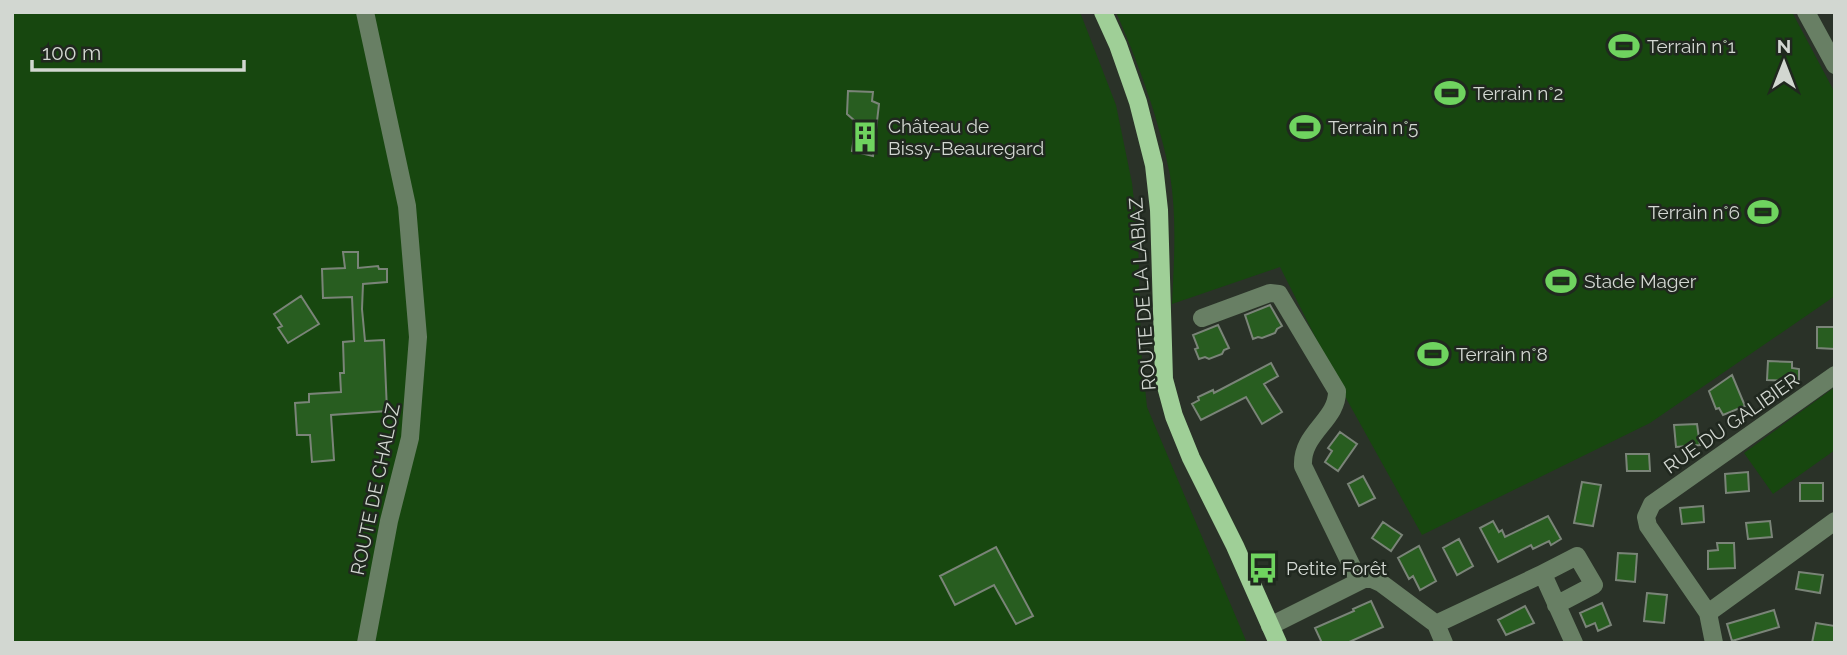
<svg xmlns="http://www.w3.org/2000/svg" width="1847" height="655" font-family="Raleway,sans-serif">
<rect width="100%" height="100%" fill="#2a3228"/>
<path fill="#17470f" d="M12 12H1080L1116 105 1132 183 1138 237 1141 350 1147 407 1247 643H12Z
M1116 12H1792L1835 93V296L1650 423 1422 535 1347 400 1280 267 1172 304C1174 262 1177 218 1170 175 1160 122 1138 62 1116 12Z
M1835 387V450L1773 494 1744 453Z"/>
<path fill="#285d20" stroke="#7a8478" stroke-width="2" d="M848 91 873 92 872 101 879 104 873 156 852 151 856 122 847 114Z
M343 252H358V268L378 266 379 269H387V282L363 284 362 309 365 341 384 340 387 411 331 415 334 460 312 462 310 435H297L295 403 309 402V394L341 392 340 373H344L343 342 354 341 352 297 323 298 322 269 345 268Z
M301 296 319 324 288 343 278 328 282 326 274 314Z
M1270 305 1282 326 1277 329 1275 333 1262 338 1258 337 1253 339 1245 315Z
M1218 325 1229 348 1224 350 1222 354 1209 359 1205 357 1199 359 1195 349 1198 348 1193 335Z
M1817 327H1835V349L1817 348Z
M1768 361 1792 362V368L1799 369V381L1767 380Z
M1271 363 1278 376 1264 384 1282 412 1262 424 1246 397 1201 420 1192 404 1199 400 1198 397 1213 390 1214 393Z
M1732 375 1745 406 1723 415 1719 408 1716 409 1709 391Z
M1697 424 1700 445 1676 447 1674 425Z
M1340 432 1357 444 1338 471 1325 462 1332 451 1328 448Z
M1626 454H1649L1650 471H1627Z
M1748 472 1749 491 1726 493 1725 474Z
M1363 476 1375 498 1359 506 1348 484Z
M1582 482 1601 485 1593 526 1574 523Z
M1800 483H1823V501H1800Z
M1703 506 1704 522 1682 524 1680 508Z
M1548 516 1561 539 1551 545 1549 541 1533 549 1531 545 1498 562 1480 528 1493 521 1499 532 1502 530 1505 537Z
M1770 521 1772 537 1748 539 1746 523Z
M1383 522 1402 535 1391 551 1372 538Z
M1459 539 1473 566 1457 575 1443 548Z
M1717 543H1734L1735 568 1708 569V551L1718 550Z
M1419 546 1436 581 1420 590 1413 576 1409 579 1398 558Z
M996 547 1033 616 1016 624 994 585 955 605 940 576Z
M1618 553 1637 554 1635 582 1616 580Z
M1799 572 1823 575 1820 593 1796 589Z
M1647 593 1667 595 1664 623 1644 621Z
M1371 601 1383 627 1347 643H1322L1315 628 1354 611 1353 609Z
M1602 603 1611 625 1598 631 1595 623 1586 627 1580 613Z
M1525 606 1534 623 1506 635 1498 620Z
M1774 610 1779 627 1732 641 1727 624Z
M1816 623 1835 626V643H1812Z"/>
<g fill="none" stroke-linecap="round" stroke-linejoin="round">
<path stroke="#687f64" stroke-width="18" d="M365 12 407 206 418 337 410 438 389 521 366 643
M1806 12 1835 65
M1202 318 1270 293 1279 294 1337 391C1338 420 1301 433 1303 466L1359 581
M1540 575 1577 556 1594 585 1556 605
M1708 613 1835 521
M1436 624 1444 643
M1270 626 1364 579H1372L1381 583 1436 624 1540 575 1546 581 1574 643
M1714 643 1708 613 1648 526 1646 517 1652 504 1835 375"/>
<path stroke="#9fcf97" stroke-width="18" d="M1103 12 1118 45 1138 102 1154 165 1159 210 1164 379 1174 416 1191 458 1235 546 1278 643"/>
</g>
<defs>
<g id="stadium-bare" transform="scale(2.415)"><path d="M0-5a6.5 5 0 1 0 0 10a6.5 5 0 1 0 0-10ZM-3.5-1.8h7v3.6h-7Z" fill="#6fd35f" stroke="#20281f" stroke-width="2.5" paint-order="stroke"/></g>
<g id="building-bare" transform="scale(2.415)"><path d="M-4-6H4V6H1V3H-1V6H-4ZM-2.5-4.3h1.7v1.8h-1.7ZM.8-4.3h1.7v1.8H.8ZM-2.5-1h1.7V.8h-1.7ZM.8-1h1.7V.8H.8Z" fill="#6fd35f" stroke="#20281f" stroke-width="2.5" paint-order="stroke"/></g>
<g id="bus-bare" transform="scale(2.415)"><path d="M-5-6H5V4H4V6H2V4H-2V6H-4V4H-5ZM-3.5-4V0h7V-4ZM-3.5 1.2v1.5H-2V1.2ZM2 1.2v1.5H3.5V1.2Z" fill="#6fd35f" stroke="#20281f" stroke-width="2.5" paint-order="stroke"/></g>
</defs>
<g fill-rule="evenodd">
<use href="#stadium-bare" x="1624" y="46"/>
<use href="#stadium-bare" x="1450" y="93"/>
<use href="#stadium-bare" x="1305" y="127"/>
<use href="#building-bare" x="865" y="137"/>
<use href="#stadium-bare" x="1763" y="212"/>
<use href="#stadium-bare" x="1561" y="281"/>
<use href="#stadium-bare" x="1433" y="354"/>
<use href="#bus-bare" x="1263" y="568"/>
</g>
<g text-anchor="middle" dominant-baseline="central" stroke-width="5" stroke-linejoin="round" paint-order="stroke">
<g font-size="19" fill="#d2d7d1" stroke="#20281f" text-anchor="start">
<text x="1647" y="46">Terrain n°1</text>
<text x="1473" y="93">Terrain n°2</text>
<text x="888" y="126">Château de<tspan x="888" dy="22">Bissy-Beauregard</tspan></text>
<text x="1328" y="127">Terrain n°5</text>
<text x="1740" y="212" text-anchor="end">Terrain n°6</text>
<text x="1584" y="281">Stade Mager</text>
<text x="1456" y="354">Terrain n°8</text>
<text x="1286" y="568">Petite Forêt</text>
</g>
<g font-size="19" fill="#d2d7d1" stroke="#20281f">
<text transform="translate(1142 294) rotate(-94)">ROUTE DE LA LABIAZ</text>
<text transform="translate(1731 423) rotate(-35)">RUE DU GALIBIER</text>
<text transform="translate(375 489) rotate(-78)">ROUTE DE CHALOZ</text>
</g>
</g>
<rect width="1847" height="655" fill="none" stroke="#d2d7d1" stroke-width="28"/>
<g transform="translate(1784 63)" stroke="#20281f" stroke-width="5" paint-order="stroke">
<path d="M0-5L12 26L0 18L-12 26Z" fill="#d2d7d1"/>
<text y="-10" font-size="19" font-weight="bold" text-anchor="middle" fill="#d2d7d1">N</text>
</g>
<path d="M32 60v10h212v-10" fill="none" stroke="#d2d7d1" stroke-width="3.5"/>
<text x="42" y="60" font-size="21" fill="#d2d7d1" stroke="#20281f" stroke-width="5" paint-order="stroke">100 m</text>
</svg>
